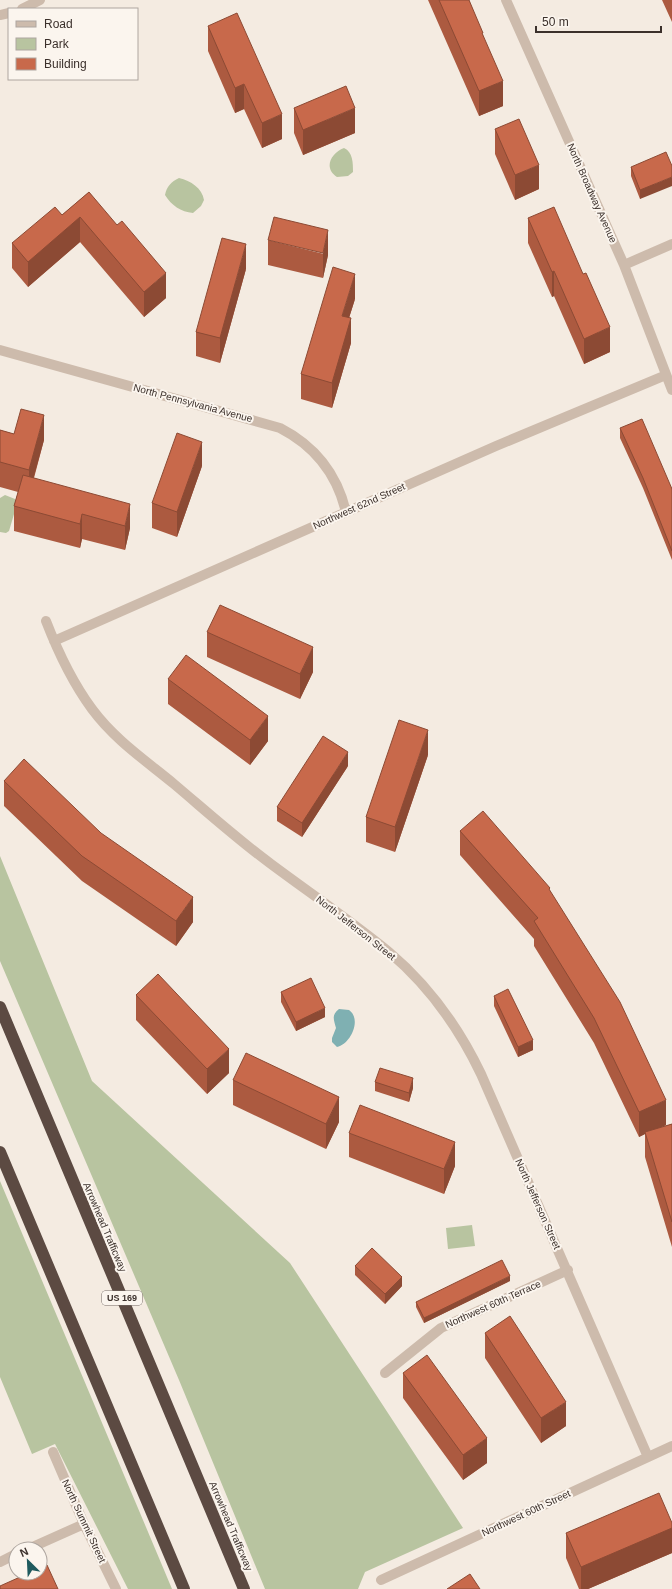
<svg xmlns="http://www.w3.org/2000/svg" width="672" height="1589" font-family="Arial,sans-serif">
<rect width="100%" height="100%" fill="#f4ebe1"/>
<path fill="#b8c4a0" d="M344 148C353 152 353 163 353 172L348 176 337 177C323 168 331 153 344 148Z
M179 178C191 181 202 188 204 200L201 206 193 213C181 212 171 205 165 195 167 186 171 182 179 178Z
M5 495 15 499 17 504 9 531 6 533 0 532V498Z
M0 856 92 1081 290 1263 463 1528 365 1572 358 1589H265L179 1380 0 961Z
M0 1181 159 1558 172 1589H128L55 1444 32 1454 0 1377Z
M472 1225 475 1246 448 1249 446 1228Z"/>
<path fill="#7fb0b2" d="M339 1009 349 1010C362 1019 351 1044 337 1047L332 1042V1038L336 1028C334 1020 331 1015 339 1009Z"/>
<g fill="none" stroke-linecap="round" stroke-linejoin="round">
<path stroke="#cdbbac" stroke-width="10" d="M506 0 624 265 672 390
M22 9 40 0
M0 15 9 13
M624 265 672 244
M0 350 280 428C315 446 337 474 346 512
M46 621C58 652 72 682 92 709 115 740 145 760 174 784 206 811 237 839 271 864 310 893 351 921 389 952 428 985 459 1028 481 1074L648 1457
M54 641 496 446 666 375
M385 1373 441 1328 568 1270
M53 1452 84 1524 116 1589
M28 1549 84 1524
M0 1562 16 1554
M381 1580 672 1446"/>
<path stroke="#5c4a42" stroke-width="12" d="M0 1007 244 1589
M0 1152 184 1589"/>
</g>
<path fill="#ac5a40" d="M428 0H469L483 36 503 106 479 116Z
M662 0H672V22Z
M208 26 282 139 262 148 244 109 235 113 208 51Z
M294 108 355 133 303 155 294 133Z
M495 129 539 189 515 200 495 154Z
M672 166 640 199 631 176V167Z
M89 192 166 298 144 317 80 242 28 287 12 268V243L62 215Z
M528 218 610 352 584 364 554 296 552 297 528 243Z
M268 240 328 255 323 278 268 265Z
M246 269 220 363 196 356V332Z
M355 299 349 318 351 343 332 408 301 399V374Z
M620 428 672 489V560L643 488 620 438Z
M0 430 14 434 44 440 34 478 130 528 125 550 82 539 80 548 14 531V506L18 492 0 487Z
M202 466 177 537 152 528V503Z
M207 632 313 672 300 699 207 657Z
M168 679 268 741 250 765 168 704Z
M428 755 395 852 366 842V817Z
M348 766 302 837 277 821V807Z
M4 781 193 922 176 946 82 881 4 806Z
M460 831 550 891 666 1125 660 1128 672 1124V1247L645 1157V1134L639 1137 594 1043 534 946V939L460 855Z
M281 992 325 1017 296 1031 281 1002Z
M136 995 229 1073 207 1094 136 1020Z
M494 996 533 1050 518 1057 494 1006Z
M233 1080 339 1122 326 1149 233 1105Z
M375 1082 413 1088 409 1102 375 1091Z
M349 1133 455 1166 444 1194 349 1157Z
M355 1266 402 1286 385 1304 355 1275Z
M510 1281 424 1323 416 1307V1302Z
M485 1333 566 1426 541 1443 485 1358Z
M403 1373 487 1463 463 1480 403 1398Z
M672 1523V1553L588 1589H579L566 1558V1533Z"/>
<path fill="#8c4a34" d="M503 81V106L479 116V91Z
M244 84V109L235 113V88Z
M355 108V133L303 155V130Z
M282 114V139L262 148V123Z
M539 165V189L515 200V175Z
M672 177V186L640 199V190Z
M80 217V242L28 287V262Z
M328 230V255L323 278V253Z
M246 244V269L220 363V338Z
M554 271V296L552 297V272Z
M166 273V298L144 317V292Z
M355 274V299L342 340V316Z
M351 318V343L332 408V383Z
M610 327V352L584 364V339Z
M44 415V440L29 494V470Z
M202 442V466L177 537V512Z
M130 504V528L125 550V526Z
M82 514V539L80 548V524Z
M313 647V672L300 699V674Z
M268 716V741L250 765V740Z
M428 730V755L395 852V827Z
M348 752V766L302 837V823Z
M193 897V922L176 946V921Z
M325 1008V1017L296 1031V1022Z
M533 1040V1050L518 1057V1047Z
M229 1049V1073L207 1094V1069Z
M413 1078V1088L409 1102V1093Z
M339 1097V1122L326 1149V1124Z
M666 1100V1125L646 1134 645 1132V1134L639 1137V1112Z
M455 1142V1166L444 1194V1169Z
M510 1276V1281L424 1323V1318Z
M402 1277V1286L385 1304V1294Z
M566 1402V1426L541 1443V1418Z
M487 1438V1463L463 1480V1455Z
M672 1528V1553L588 1589H581V1567Z"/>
<path fill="#c8694b" stroke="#8c4a34" d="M439 0H469L483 33H482L503 81 479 91Z
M237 13 282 114 262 123 244 84 235 88 208 26Z
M346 86 355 108 303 130 294 108Z
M519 119 539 165 515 175 495 129Z
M666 152 672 166V177L640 190 631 167Z
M89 192 117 225 122 221 166 273 144 292 80 217 28 262 12 243 55 207 62 215Z
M554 207 583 274 586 273 610 327 584 339 554 271 552 272 528 218Z
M274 217 328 230 323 253 268 240Z
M222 238 246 244 220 338 196 332Z
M333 267 355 274 342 316 351 318 332 383 301 374Z
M21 409 44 415 29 470 0 462V430L14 434Z
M642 419 672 489V551L643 478 620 428Z
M177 433 202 442 177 512 152 503Z
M23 475 130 504 125 526 82 514 80 524 14 506Z
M220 605 313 647 300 674 207 632Z
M186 655 268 716 250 740 168 679Z
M399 720 428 730 395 827 366 817Z
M323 736 348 752 302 823 277 807Z
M24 759 101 833 193 897 176 921 82 856 4 781Z
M483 811 550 888 549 889 620 1002 666 1100 639 1112 594 1018 534 921 538 918 460 831Z
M158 974 229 1049 207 1069 136 995Z
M311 978 325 1008 296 1022 281 992Z
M508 989 533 1040 518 1047 494 996Z
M246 1053 339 1097 326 1124 233 1080Z
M380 1068 413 1078 409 1093 375 1082Z
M360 1105 455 1142 444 1169 349 1133Z
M672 1124V1222L645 1132Z
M372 1248 402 1277 385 1294 355 1266Z
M502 1260 510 1276 424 1318 416 1302Z
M510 1316 566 1402 541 1418 485 1333Z
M427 1355 487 1438 463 1455 403 1373Z
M659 1493 672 1523V1528L581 1567 566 1533Z
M47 1565 58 1589H0V1586L29 1573H40V1568Z
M470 1574 480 1589H447Z"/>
<g text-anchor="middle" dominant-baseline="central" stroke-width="4" stroke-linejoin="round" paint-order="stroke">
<rect fill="#fbf5ee" stroke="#756b66" stroke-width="1" x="102" y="1291" width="40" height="14" rx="3"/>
<g font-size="9" font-weight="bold" fill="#3b302b">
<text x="122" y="1298">US 169</text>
</g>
<g font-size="10" fill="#3b302b" stroke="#fbf5ee">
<text transform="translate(592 193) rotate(66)">North Broadway Avenue</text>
<text transform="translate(193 403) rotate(15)">North Pennsylvania Avenue</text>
<text transform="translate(359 506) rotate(-24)">Northwest 62nd Street</text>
<text transform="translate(356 928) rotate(38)">North Jefferson Street</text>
<text transform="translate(538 1204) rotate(66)">North Jefferson Street</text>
<text transform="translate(105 1227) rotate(67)">Arrowhead Trafficway</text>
<text transform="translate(493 1304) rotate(-24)">Northwest 60th Terrace</text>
<text transform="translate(526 1513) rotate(-25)">Northwest 60th Street</text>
<text transform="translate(84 1521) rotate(65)">North Summit Street</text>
<text transform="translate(231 1526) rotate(67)">Arrowhead Trafficway</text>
</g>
</g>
<rect x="8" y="8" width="130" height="72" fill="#fbf5ee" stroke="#aea6a0"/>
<rect x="16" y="21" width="20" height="6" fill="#cdbbac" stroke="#aea6a0"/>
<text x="44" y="28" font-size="12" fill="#3b302b">Road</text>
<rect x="16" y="38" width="20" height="12" fill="#b8c4a0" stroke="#aea6a0"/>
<text x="44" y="48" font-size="12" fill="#3b302b">Park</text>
<rect x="16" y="58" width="20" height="12" fill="#c8694b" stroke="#aea6a0"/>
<text x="44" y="68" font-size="12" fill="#3b302b">Building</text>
<g transform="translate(28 1561) rotate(336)"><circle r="19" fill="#fbf5ee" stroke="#aea6a0"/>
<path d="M0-3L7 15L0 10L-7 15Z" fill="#1f5a5e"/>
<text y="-6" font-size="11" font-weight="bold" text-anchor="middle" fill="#3b302b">N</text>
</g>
<path d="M536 26v6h125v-6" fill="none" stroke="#3b302b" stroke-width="2"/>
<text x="542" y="26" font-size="12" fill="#3b302b" stroke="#fbf5ee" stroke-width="3" paint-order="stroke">50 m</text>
</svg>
